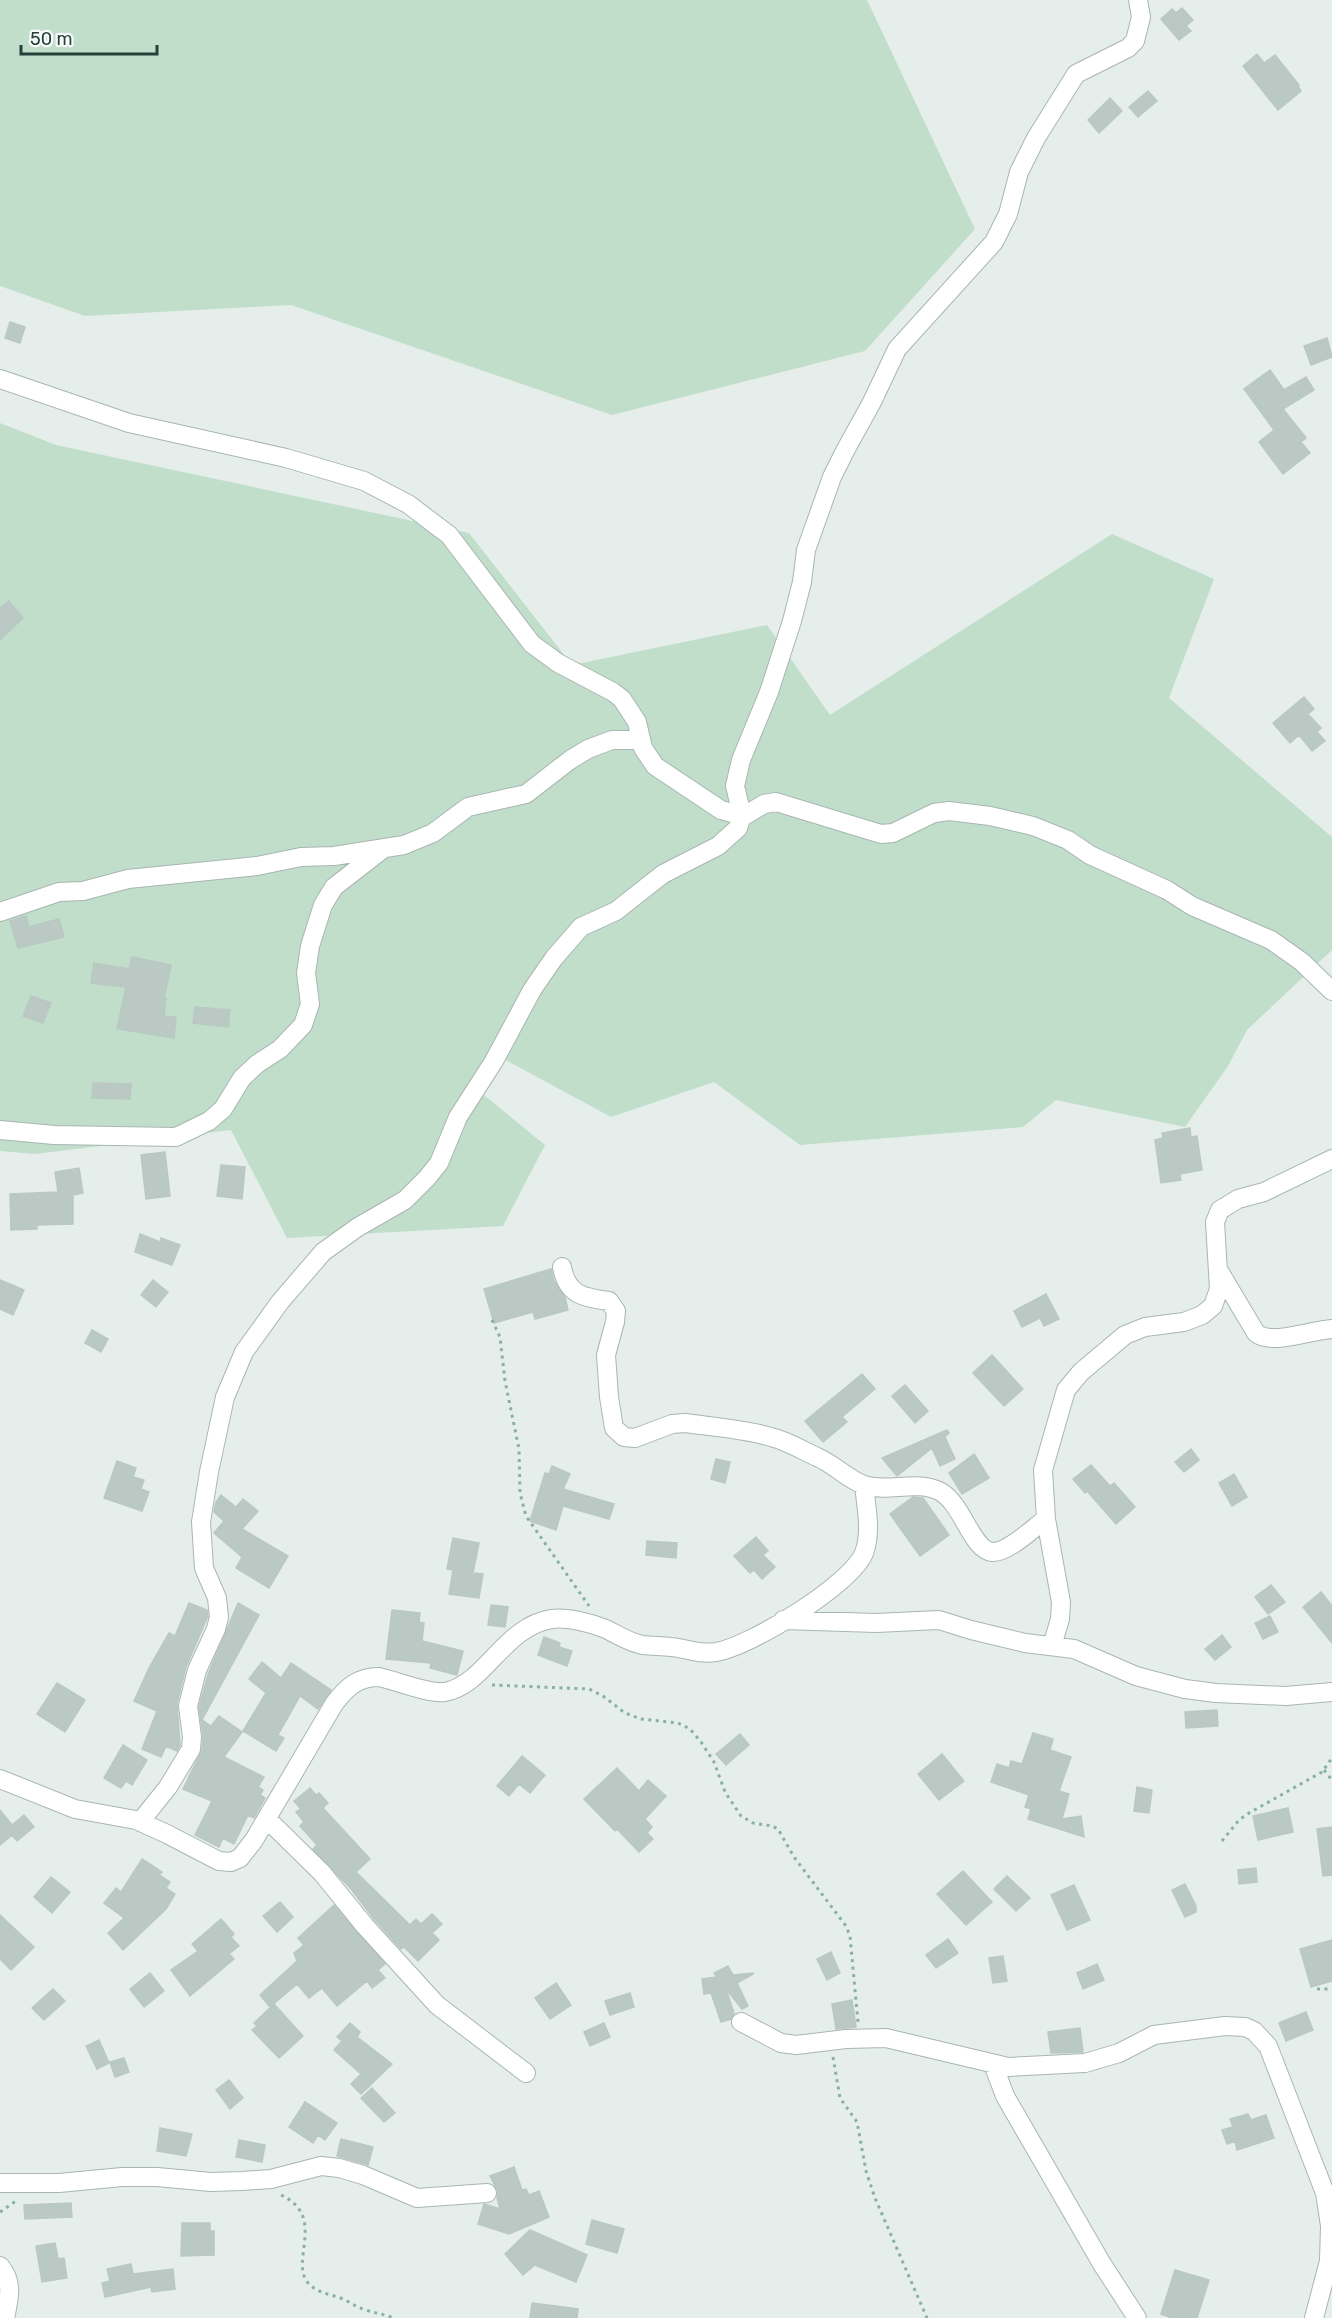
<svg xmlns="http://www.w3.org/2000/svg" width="1332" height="2318" font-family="Rubik,sans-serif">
<rect width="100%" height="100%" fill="#e6eeeb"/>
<path fill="#c1decb" d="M0 0H867L975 229 865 351 612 415 291 305 85 316 0 286Z
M0 423 56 445 469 533 572 665 767 625 830 715 1112 534 1214 579 1169 698 1332 837V950L1247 1030 1228 1066 1185 1127 1056 1100 1023 1127 800 1145 714 1082 611 1117 502 1058 479 1091 545 1145 503 1226 287 1238 231 1130 35 1154 0 1151Z"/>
<path fill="#bbc9c5" stroke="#b9c8c3" stroke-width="1.5" d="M1182 8 1193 20 1186 26 1191 31 1179 40 1161 19 1172 9 1176 13Z
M1257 54 1264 63 1275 55 1299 85 1298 86 1301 91 1278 110 1243 66Z
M1148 91 1157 101 1138 117 1129 107Z
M1110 98 1122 111 1099 133 1088 120Z
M10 322 25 327 20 343 5 338Z
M1327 338 1332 357 1311 365 1304 346Z
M1270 370 1284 390 1306 377 1314 390 1283 409 1306 438 1301 442 1310 453 1283 474 1259 442 1274 430 1244 389Z
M9 601 23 618 0 640V608Z
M1304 697 1314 709 1308 714 1321 728 1317 732 1325 741 1312 751 1299 735 1290 743 1273 723Z
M26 916 29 927 59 919 64 937 18 948 10 921Z
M132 957 171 965 164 998H166L164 1016 176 1017 174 1038 117 1029 126 987 91 983 94 963 129 969Z
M31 996 51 1003 43 1023 23 1016Z
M195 1007 230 1010 228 1027 193 1023Z
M93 1083 131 1084 130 1099 92 1098Z
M1190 1128 1191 1137 1197 1136 1202 1170 1180 1174 1181 1180 1161 1183 1155 1140 1163 1138 1162 1133Z
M165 1152 170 1196 146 1199 141 1155Z
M221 1165 245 1167 242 1199 217 1196Z
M79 1168 83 1193 73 1195V1224L37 1225V1229L11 1230 10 1194 58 1192 55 1172Z
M140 1234 160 1242 161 1238 180 1245 172 1265 135 1252Z
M551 1269 554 1281 565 1297 568 1310 535 1319 533 1312 494 1323 484 1289Z
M0 1280 24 1290 13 1315 0 1309Z
M153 1280 168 1292 156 1307 141 1295Z
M1046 1294 1059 1319 1044 1326 1040 1318 1022 1327 1014 1311Z
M92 1330 108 1339 101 1352 85 1343Z
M992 1355 1023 1389 1004 1406 973 1373Z
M862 1374 875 1389 842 1417 847 1422 823 1442 805 1421Z
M905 1385 928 1411 915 1423 892 1396Z
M947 1430 949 1433 945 1437 955 1459 940 1466 932 1448 897 1476 882 1458Z
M1191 1449 1199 1460 1184 1472 1175 1462Z
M974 1454 989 1478 962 1494 949 1473Z
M716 1459 730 1462 725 1483 711 1479Z
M117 1461 136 1468 133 1477 144 1480 141 1489 149 1492 142 1511 104 1498Z
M1091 1465 1110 1486 1114 1483 1135 1507 1116 1524 1087 1491 1085 1493 1073 1479Z
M552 1466 570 1474 563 1489 614 1504 609 1519 563 1506 556 1530 530 1521 545 1473 549 1474Z
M1234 1474 1247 1497 1232 1506 1219 1483Z
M221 1495 236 1507 243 1499 258 1511 242 1529 288 1556 269 1588 236 1568 242 1557 214 1533 224 1521 214 1512 216 1502Z
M913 1497 923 1498 949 1535 920 1556 890 1514Z
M756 1537 768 1551 763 1555 775 1567 762 1579 754 1570 750 1573 734 1556Z
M453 1538 479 1543 473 1573 483 1574 479 1598 449 1594 453 1570 447 1569Z
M647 1541 677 1543 676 1558 646 1555Z
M1271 1585 1285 1602 1268 1614 1255 1597Z
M1321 1592 1332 1606V1643L1303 1607Z
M189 1603 207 1610 208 1616 186 1667 177 1703 180 1745 177 1751 166 1746 161 1757 142 1749 157 1711 134 1701 149 1668 169 1633 175 1636Z
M238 1603 259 1615 202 1720 211 1726 219 1716 242 1732 224 1757 264 1777 258 1787 263 1790 260 1795 265 1798 254 1818 248 1815 234 1844 223 1838 219 1847 195 1835 212 1801 183 1789 202 1750 203 1736 199 1707 208 1674Z
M491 1605 508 1607 505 1627 488 1625Z
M392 1610 420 1613 419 1622 424 1623 422 1641 463 1651 457 1675 430 1668 431 1663 386 1659Z
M1270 1616 1278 1632 1263 1639 1255 1623Z
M1222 1635 1231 1647 1215 1660 1205 1649Z
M544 1637 560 1643 559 1647 572 1651 567 1666 538 1655Z
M262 1662 281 1678 291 1663 331 1690 318 1709 300 1696 278 1735 284 1738 276 1751 243 1731 266 1693 249 1679Z
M57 1683 85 1700 65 1732 37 1714Z
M1217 1710 1218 1726 1186 1728 1185 1712Z
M1033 1733 1053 1739 1050 1750 1071 1757 1059 1791 1069 1794 1062 1819 1081 1816 1084 1837 1028 1819 1031 1809 1025 1807 1029 1795 991 1782 997 1764 1009 1768 1011 1761 1022 1764Z
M740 1734 749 1745 726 1765 716 1754Z
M123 1745 147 1760 132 1785 126 1781 121 1788 104 1778Z
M942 1754 964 1781 939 1800 918 1774Z
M522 1756 545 1775 530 1793 519 1784 509 1796 497 1786Z
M617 1768 639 1791 648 1780 666 1796 645 1819 652 1827 647 1833 653 1839 639 1852 617 1829 615 1831 584 1799Z
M1137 1787 1152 1790 1149 1813 1134 1811Z
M310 1788 316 1795 319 1793 328 1803 323 1808 370 1859 356 1872 410 1925 416 1919 421 1924 432 1914 442 1924 432 1933 439 1940 418 1961 404 1947 401 1949 374 1919 351 1889 313 1849 317 1845 300 1826 304 1822 296 1812 301 1809 294 1801Z
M1288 1808 1293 1832 1258 1840 1253 1816Z
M0 1810 12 1825 24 1815 34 1827 17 1841 12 1835 0 1845Z
M1332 1827V1875L1323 1876 1317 1829Z
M142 1859 162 1872 159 1875 170 1882 166 1888 175 1894 166 1909 123 1950 108 1933 124 1918 104 1903 116 1888 121 1892Z
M1256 1868 1257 1882 1239 1884 1238 1870Z
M963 1871 992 1902 966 1925 937 1894Z
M1007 1876 1030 1898 1016 1911 994 1889Z
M51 1877 70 1892 52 1913 34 1897Z
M1185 1884 1196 1906V1912L1185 1917 1172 1890Z
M1074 1885 1090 1920 1067 1930 1051 1895Z
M280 1902 293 1917 277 1932 263 1916Z
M334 1905 385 1964 378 1970 385 1978 372 1988 367 1981 337 2006 322 1988 309 1998 297 1984 270 2007 260 1995 297 1961 294 1953 304 1945 298 1938Z
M0 1915 34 1947 11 1970 0 1959Z
M221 1919 234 1934 231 1937 239 1946 229 1954 234 1959 190 1996 171 1970 198 1951 192 1944Z
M948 1939 958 1953 936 1968 926 1955Z
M1332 1940V1981L1311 1987 1300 1949Z
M831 1952 840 1973 827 1980 817 1959Z
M1003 1956 1007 1981 993 1983 989 1958Z
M1097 1964 1104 1980 1083 1989 1077 1973Z
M728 1966 733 1975 753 1973V1974L737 1983 748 2006 742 2009 726 1989 734 2013 731 2019 721 2022 711 1993 704 1994 702 1979 717 1977 714 1973Z
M150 1973 164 1991 144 2007 130 1989Z
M556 1983 571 2005 550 2019 535 1998Z
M53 1989 65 2001 44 2020 32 2008Z
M630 1993 634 2007 610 2015 605 2001Z
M852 2000 856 2027 836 2029 832 2004Z
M274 2004 303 2036 279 2058 252 2030 257 2026 254 2023Z
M1306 2012 1313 2030 1286 2041 1279 2023Z
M350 2023 360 2032 357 2037 392 2064 361 2094 351 2084 361 2074 334 2050 342 2041 337 2037Z
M604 2023 610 2037 590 2046 584 2032Z
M1080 2028 1083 2052 1051 2053 1048 2032Z
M99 2040 109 2063 97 2069 86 2046Z
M124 2058 129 2072 115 2077 110 2062Z
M229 2080 243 2098 230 2109 216 2090Z
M372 2088 395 2113 384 2122 361 2098Z
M305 2102 337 2123 325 2140 318 2135 313 2143 289 2127Z
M1248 2114 1251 2120 1266 2115 1274 2138 1237 2150 1235 2141 1227 2144 1222 2130 1233 2127 1230 2119Z
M160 2128 192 2134 186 2156 157 2151Z
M341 2139 373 2147 368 2165 337 2156Z
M239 2140 265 2145 262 2162 236 2157Z
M514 2167 522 2190 526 2189 529 2195 539 2191 549 2217 509 2234 478 2224 484 2204 500 2209 497 2198 498 2192 490 2176Z
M71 2203 72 2217 25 2219 24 2205Z
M592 2220 624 2229 617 2253 586 2244Z
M182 2223H210V2231H214V2255L181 2256Z
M530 2230 587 2255 576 2282 535 2265 523 2275 505 2254Z
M55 2243 58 2259 64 2258 67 2278 42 2282 36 2246Z
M131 2264 133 2274 173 2269 175 2289 152 2292 151 2287 105 2297 102 2283 110 2281 107 2269Z
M1175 2270 1209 2280 1197 2318H1172L1161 2314Z
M532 2303 578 2309 577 2318H530Z"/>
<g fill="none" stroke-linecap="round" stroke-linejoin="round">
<g stroke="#a8b6b3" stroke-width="20">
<path id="minor" d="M0 379 129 423 286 458 364 481 408 504 449 535 532 644 558 663 613 692 622 699 637 722 643 748 655 766 721 810 744 816 764 804 776 802 881 834 893 833 934 813 949 811 990 816 1033 826 1068 840 1090 855 1167 890 1192 906 1271 940 1302 962 1332 991
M0 912 59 892 83 891 128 879 257 866 301 857 334 856 404 845 433 833 468 807 526 794 570 760 588 749 612 740H641
M0 1130 54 1135 176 1137 209 1121 223 1109 242 1078 257 1064 280 1049 303 1025 310 1004 306 973 310 946 323 905 334 887 383 849
M562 1267C567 1295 584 1298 609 1301L616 1311 615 1322 606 1355 609 1397 614 1428 624 1437 635 1438 672 1424 685 1423C713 1427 744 1429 771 1437 787 1441 802 1450 817 1457 834 1464 847 1479 864 1485 888 1493 918 1479 941 1492 963 1505 972 1550 992 1552 1008 1553 1033 1528 1046 1519
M1219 1271 1256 1333C1272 1346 1311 1330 1332 1329
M783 1620 876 1623 939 1620 971 1630 1025 1643 1074 1649 1136 1676 1185 1689 1216 1693 1286 1696 1332 1692
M1052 1646 1060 1619 1061 1602 1046 1519 1043 1470 1066 1390 1081 1372 1125 1335 1145 1327 1184 1322 1202 1315 1213 1306 1219 1289 1215 1222 1220 1210 1238 1199 1264 1192 1332 1159
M0 1779 75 1809 136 1820 167 1834 219 1861 231 1862 240 1858 254 1840 334 1704C346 1688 357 1677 379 1677 397 1681 428 1694 445 1692 485 1685 504 1626 552 1619 568 1617 591 1623 606 1629 618 1635 630 1643 643 1645 652 1646 662 1646 671 1647 685 1648 701 1655 716 1652 749 1647 851 1585 864 1553 872 1532 866 1506 864 1485
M267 1819 322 1873 365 1926 437 2005 526 2073
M140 1822 168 1787 191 1749 192 1737 188 1706 197 1670 216 1629 219 1617 217 1598 204 1568 201 1522 209 1472 225 1397 244 1352 280 1302 323 1252 358 1227 405 1200 427 1178 439 1163 458 1117 494 1061 532 990 554 958 581 927 616 911 663 874 718 846 738 828 742 815 735 786 741 760 769 692 792 621 802 582 806 550 832 477 846 449 872 402 897 349 994 242 1008 214 1019 172 1036 138 1076 74 1128 48 1135 41 1141 17 1138 0
M741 2022 781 2043 796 2045 846 2039 886 2038 1008 2067 1085 2063 1119 2053 1154 2035 1225 2026 1245 2027 1254 2031 1268 2046 1325 2193 1330 2226 1329 2261 1314 2318
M993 2064 1005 2096 1102 2264 1137 2318
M0 2183H59L122 2177H157L211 2182 242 2181 271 2179 321 2166 339 2168 363 2175 417 2198 487 2193
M0 2266C14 2282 9 2299 5 2318"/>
</g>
<path stroke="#88b0a7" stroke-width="3" stroke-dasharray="3 4.5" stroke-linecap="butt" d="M492 1320 500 1337 505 1381 519 1449 520 1493 526 1516 589 1606
M492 1685 589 1689 603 1696 625 1713 641 1719 678 1723 690 1729 701 1742 714 1762 725 1792 741 1816 753 1823 772 1826 778 1829 794 1857 846 1926 850 1936 858 2022
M1324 1770 1332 1780
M1222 1841 1239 1820 1249 1813 1322 1772 1332 1758
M1317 1989H1332
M833 2057 840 2098 857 2122 866 2171 875 2198 927 2318
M281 2195C328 2217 288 2262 309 2284 319 2294 331 2294 343 2299 350 2302 356 2307 363 2309 374 2313 384 2314 394 2318
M0 2212 16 2201"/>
<use href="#minor" stroke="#fff" stroke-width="18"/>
</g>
<path d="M21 45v9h136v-9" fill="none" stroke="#25403b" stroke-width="3"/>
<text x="30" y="45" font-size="18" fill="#25403b" stroke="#f7fbf9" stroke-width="4.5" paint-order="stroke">50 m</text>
</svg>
